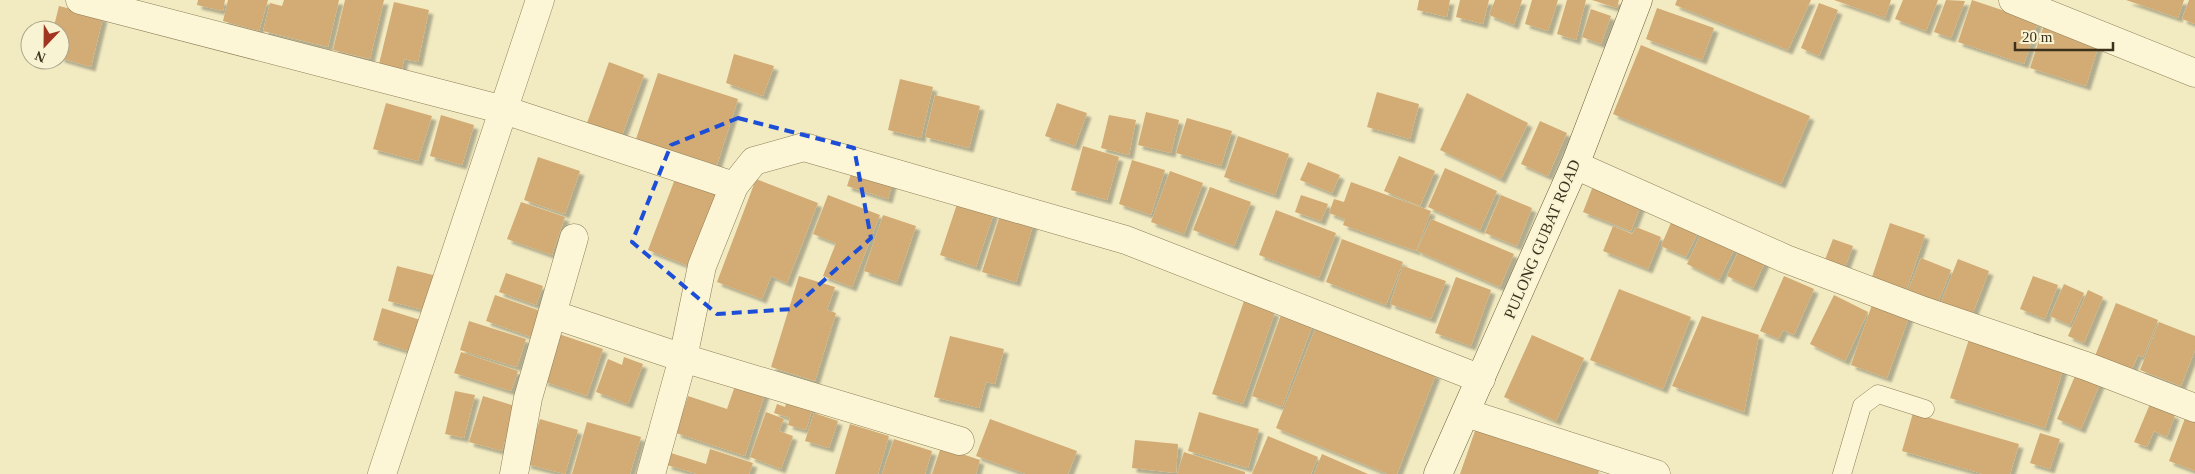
<svg xmlns="http://www.w3.org/2000/svg" width="2195" height="474" font-family="'Times New Roman',serif">
<defs>
<filter id="shadow"><feDropShadow dx="4.5" dy="4.5" stdDeviation="1" flood-color="#0004"/></filter>
</defs>
<rect width="100%" height="100%" fill="#f2ebc2"/>
<path fill="#d3ab74" filter="url(#shadow)" d="M198 0H225L223 11 197 5Z
M228 0H268L259 31 223 21Z
M284 0H339L328 47 263 31 270 3 282 6Z
M345 0H384L370 59 333 50Z
M1419 0H1450L1447 17 1417 10Z
M1460 0H1489L1483 24 1456 17Z
M1495 0H1522L1514 25 1489 15Z
M1532 0H1558L1548 31 1525 24Z
M1567 0H1586L1576 40 1557 34Z
M1592 0H1619L1617 8Z
M1677 0H1811L1788 50 1675 5Z
M1834 0H1891L1885 18Z
M1903 0H1938L1926 31 1895 19Z
M1946 0 1965 1 1951 38 1934 32Z
M1972 0 2038 22 2024 64 1958 42Z
M2126 0H2184L2178 18Z
M2189 0H2195V24L2182 19Z
M394 2 429 10 418 62 404 59 402 69 379 64Z
M1819 3 1838 10 1819 56 1801 48Z
M59 6 103 17 91 67 60 58V30H53Z
M1657 8 1714 28 1702 60 1646 39Z
M1591 9 1611 16 1601 44 1582 37Z
M2044 25 2100 41 2086 86 2030 68Z
M1641 45 1810 116 1781 184 1613 114Z
M734 54 774 66 763 96 726 83Z
M609 62 644 75 622 135 587 123Z
M658 73 738 99 717 165 636 139Z
M900 79 933 87 921 138 888 130Z
M1377 92 1419 104 1410 139 1367 127Z
M1467 93 1528 123 1501 179 1440 150Z
M935 95 980 106 969 148 925 137Z
M386 103 432 116 418 161 373 149Z
M1057 103 1087 113 1075 146 1045 136Z
M1146 112 1179 120 1171 153 1138 145Z
M441 115 474 125 462 165 430 156Z
M1109 115 1136 120 1129 155 1101 148Z
M1187 118 1232 131 1221 166 1176 153Z
M1540 121 1567 133 1548 176 1521 164Z
M1238 136 1289 154 1275 195 1224 177Z
M1083 146 1119 157 1107 200 1071 190Z
M1399 156 1435 171 1420 206 1384 191Z
M538 157 580 171 565 214 524 200Z
M1132 160 1165 170 1151 215 1119 204Z
M1308 162 1340 175 1332 193 1300 180Z
M854 165 894 177 888 199 847 186Z
M1445 168 1497 191 1480 230 1428 207Z
M1170 171 1203 183 1184 234 1151 222Z
M675 179 722 197 694 268 648 250Z
M756 179 818 203 787 283 771 276 762 299 717 282Z
M1351 182 1431 211 1416 251 1343 225 1345 219 1329 213 1334 199 1344 202Z
M1593 186 1641 205 1631 231 1583 212Z
M1210 187 1251 202 1234 246 1193 230Z
M828 195 880 215 852 287 823 276 836 243 813 234Z
M1301 195 1328 204 1321 221 1295 212Z
M1501 195 1532 208 1517 246 1485 233Z
M958 201 994 213 976 267 940 255Z
M521 202 565 217 552 255 507 239Z
M1276 210 1336 233 1319 278 1259 255Z
M1001 212 1034 222 1016 282 982 272Z
M883 215 916 226 897 282 864 271Z
M1673 218 1699 230 1686 257 1661 246Z
M1431 219 1514 254 1500 287 1417 251Z
M1890 223 1925 235 1904 298 1869 286Z
M1613 226 1632 234 1636 227 1661 237 1648 269 1603 251Z
M1702 231 1735 248 1719 280 1687 264Z
M1342 239 1403 262 1386 305 1326 282Z
M1833 239 1853 246 1844 270 1824 262Z
M1741 246 1767 258 1753 288 1727 276Z
M1921 258 1951 270 1937 305 1907 294Z
M1958 259 1989 271 1971 318 1940 305Z
M397 266 437 276 428 311 388 301Z
M1403 266 1446 281 1431 319 1390 304Z
M506 273 543 286 536 305 499 292Z
M799 276 835 287 827 310 836 313 815 381 771 367Z
M1784 276 1814 289 1794 335 1783 330 1779 339 1760 331Z
M2033 276 2058 285 2045 319 2020 309Z
M1456 277 1491 290 1471 346 1435 333Z
M2064 284 2084 293 2070 325 2050 316Z
M1619 289 1691 317 1663 389 1590 360Z
M2088 290 2103 297 2084 343 2068 336Z
M495 295 546 313 537 339 486 321Z
M1834 295 1868 312 1845 361 1810 344Z
M1244 301 1275 312 1243 404 1212 394Z
M1873 302 1910 314 1887 378 1851 365Z
M2116 303 2158 320 2143 357 2138 355 2131 371 2095 356Z
M382 308 427 322 418 354 373 340Z
M1282 312 1313 324 1282 407 1252 396Z
M1702 316 1759 335 1744 412 1672 386Z
M469 321 526 339 517 367 460 350Z
M2159 322 2195 336V350L2181 386 2140 370Z
M1316 327 1436 374 1397 474H1388L1276 428Z
M1971 333 2065 363 2045 428 1950 398Z
M559 334 603 349 587 396 543 381Z
M1532 335 1584 358 1556 421 1504 397Z
M950 336 1004 349 995 384 986 382 979 408 934 397Z
M461 352 518 371 511 391 454 373Z
M624 357 643 364 628 404 596 392 608 359 622 365Z
M2077 371 2101 381 2081 429 2057 419Z
M738 377 767 387 745 456 676 433 688 396 727 409Z
M455 391 475 395 464 438 445 434Z
M483 396 515 406 502 451 469 442Z
M787 400 813 407 806 430 788 425 790 418 774 413 777 404 785 407Z
M2150 404 2175 415 2167 437 2154 431 2147 447 2134 442Z
M766 412 784 419 779 431 793 436 781 469 750 457Z
M1199 412 1259 429 1248 468 1188 451Z
M814 413 838 421 829 448 805 441Z
M1913 413 2019 444 2010 474H1983L1902 451Z
M2187 413 2195 416V471L2169 461Z
M540 419 578 430 565 474 526 464Z
M990 419 1077 451 1068 474H1026L976 456Z
M587 422 641 437 630 474H572Z
M850 424 889 436 878 474H835Z
M1476 428 1599 471 1598 474H1460Z
M2040 433 2060 439 2050 469 2030 463Z
M1268 436 1318 457 1311 474H1252Z
M894 439 932 451 925 474H882Z
M1135 440 1178 444 1176 473 1132 468Z
M941 447 980 460 976 474H932Z
M710 449 753 463 749 474H697L667 465 671 453 706 464Z
M1184 452 1245 472V474H1177Z
M1322 454 1368 474H1314Z"/>
<g fill="none" stroke-linecap="round" stroke-linejoin="round">
<g stroke="#8d7d57" stroke-width="19">
<path id="lane" d="M1842 474 1862 406 1878 394 1925 409"/>
</g>
<g stroke="#8d7d57" stroke-width="29">
<path id="street" d="M80 0 504 110 734 186
M2013 0 2195 73
M1575 165 1786 259 1924 311 2086 366 2195 408
M552 314 683 358 960 441
M1466 413 1656 474
M382 474 540 0
M514 474 528 398 574 238
M651 474 683 358 702 266 734 186 754 161 804 147 1126 240 1481 379"/>
</g>
<g stroke="#6f5d3a" stroke-width="29">
<path id="secondary" d="M1438 474 1575 165 1638 0"/>
</g>
<use href="#lane" stroke="#fcf6d6" stroke-width="18"/>
<use href="#street" stroke="#fcf6d6" stroke-width="28"/>
<use href="#secondary" stroke="#fcf6d6" stroke-width="28"/>
</g>
<path fill="none" stroke="#1d4ed8" stroke-width="4" stroke-dasharray="10 6" stroke-linejoin="round" d="M738 118 854 148 871 238 792 309 717 314 632 242 671 145Z"/>
<g text-anchor="middle" dominant-baseline="central" stroke-width="4" stroke-linejoin="round" paint-order="stroke">
<g font-size="16" fill="#3c311d" stroke="#f8f3d2">
<text transform="translate(1542 239) rotate(-67)">PULONG GUBAT ROAD</text>
</g>
</g>
<g transform="translate(45 45) rotate(202)"><circle r="24" fill="#f8f3d2" stroke="#ada58a"/>
<path d="M0-4L9 19L0 12L-9 19Z" fill="#a23522"/>
<text y="-8" font-size="14" font-weight="bold" text-anchor="middle" fill="#3c311d">N</text>
</g>
<path d="M2015 42v8h98v-8" fill="none" stroke="#3c311d" stroke-width="2.5"/>
<text x="2022" y="42" font-size="15" fill="#3c311d" stroke="#f8f3d2" stroke-width="4" paint-order="stroke">20 m</text>
</svg>
